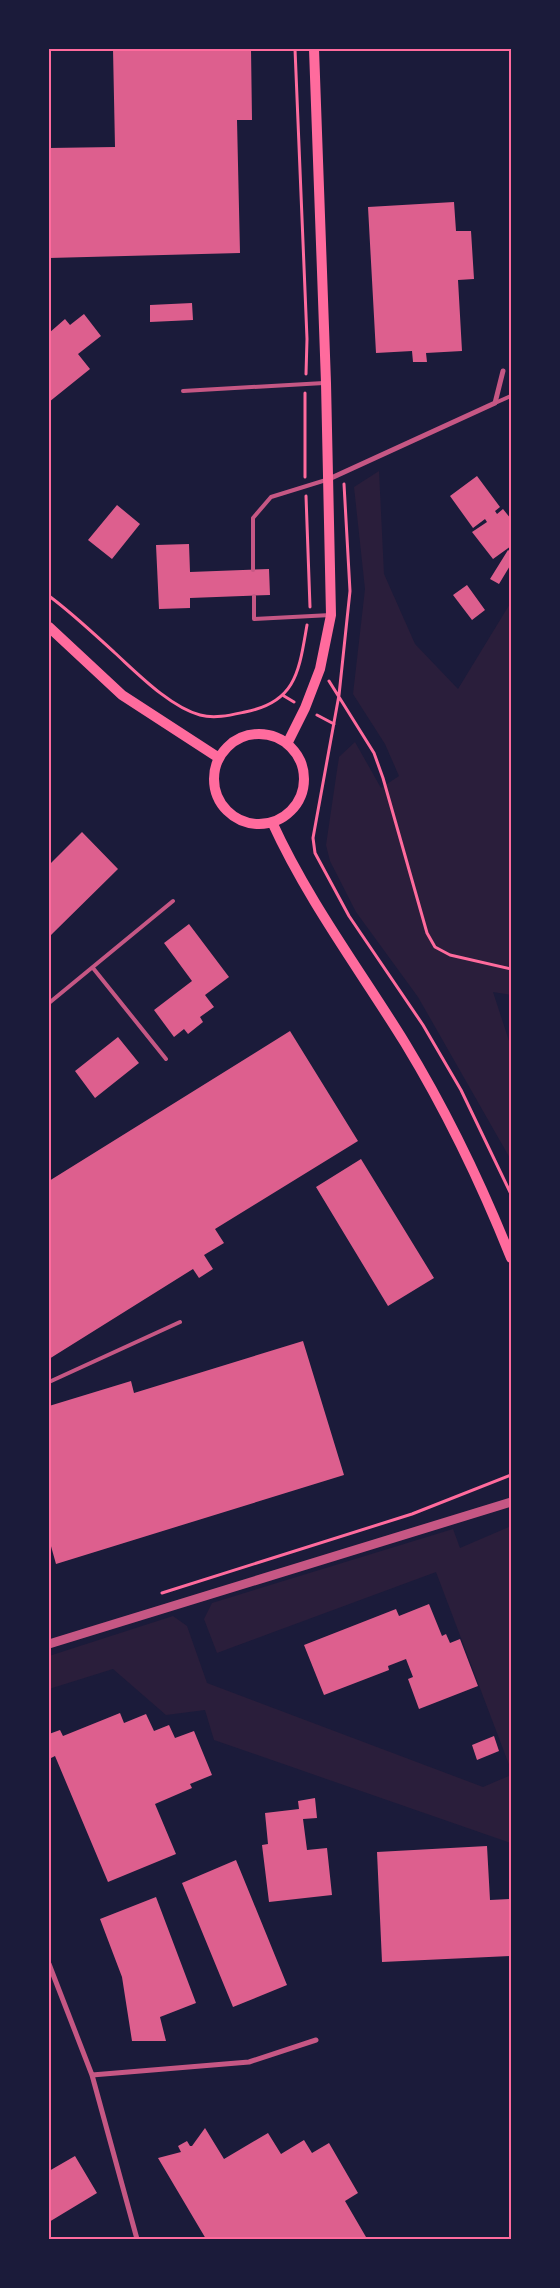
<svg xmlns="http://www.w3.org/2000/svg" width="560" height="2288" font-family="'Alegreya Sans',sans-serif">
<rect width="100%" height="100%" fill="#1b1b3a"/>
<path fill="#2a1e3b" d="M379 471 384 574 415 644 458 689 511 602V995L493 992 511 1047V1160L418 997 356 912 330 861 326 845 339 757 355 742 381 788 399 776 385 744 353 694 365 589 354 487Z
M511 1526V1770L436 1572 217 1653 204 1619 212 1603 453 1529 460 1548Z
M173 1616 187 1626 207 1683 483 1787 511 1775V1843L214 1740 205 1710 166 1715 113 1669 49 1689V1656Z"/>
<path fill="#dd5f8e" d="M113 49H251L252 120H237L240 253 49 258V148L115 147Z
M454 202 456 231H471L474 279 458 280 462 351 426 353 427 362H413L412 351 376 353 368 207Z
M192 303 193 320 150 322V305Z
M84 314 101 336 78 354 90 369 49 402V333L65 319 70 325Z
M477 476 500 507 495 511 497 514 503 509 511 519 509 523 511 526V546L493 559 472 532 487 522 485 519 473 528 450 496Z
M117 505 140 524 112 559 88 540Z
M189 544 190 572 269 569 270 595 190 598V608L159 609 156 545Z
M508 550 511 552V564L499 584 490 579Z
M467 585 485 610 472 620 453 595Z
M82 832 118 869 51 935 49 933V865Z
M189 924 229 977 205 995 214 1007 200 1017 203 1022 188 1034 184 1029 174 1037 154 1010 192 981 164 943Z
M290 1031 358 1141 215 1229 224 1243 204 1255 213 1269 199 1278 193 1269 49 1359V1181Z
M118 1037 139 1063 95 1098 75 1071Z
M361 1159 434 1278 388 1306 316 1187Z
M303 1341 344 1475 56 1564 49 1539V1406L131 1381 134 1393Z
M429 1604 442 1636 446 1634 450 1643 460 1639 478 1686 419 1709 408 1679 413 1677 406 1659 388 1666 389 1670 324 1695 304 1645 396 1609 399 1616Z
M120 1713 124 1723 146 1714 154 1731 169 1725 175 1738 194 1731 212 1775 190 1784 192 1788 155 1804 176 1854 108 1882 55 1756 49 1759V1734L60 1730 63 1736Z
M494 1736 499 1751 477 1760 472 1745Z
M315 1798 317 1818 303 1819 307 1850 327 1848 332 1895 269 1902 262 1845 268 1844 265 1813 299 1809 298 1801Z
M487 1846 490 1900 511 1899V1956L382 1962 377 1852Z
M236 1860 287 1985 233 2007 182 1883Z
M156 1897 196 2003 160 2017 166 2041H132L122 1977 100 1919Z
M205 2128 224 2159 268 2133 281 2154 304 2140 312 2153 329 2143 358 2193 345 2201 366 2237 362 2239H206L158 2158 181 2152 178 2146 187 2141 190 2146H192Z
M75 2156 97 2193 49 2222V2171Z"/>
<g fill="none" stroke-linecap="round" stroke-linejoin="round">
<path stroke="#ff6b9d" stroke-width="3" d="M295 49 307 339 306 374
M305 477V393
M344 484 350 591 339 695 313 838 315 853 349 916 423 1025 461 1090 511 1194
M306 496 310 607
M49 596C72 613 93 633 115 653 137 673 170 707 200 715 215 719 231 715 245 712 297 702 299 670 307 625
M329 681 374 753 383 778 427 933 435 947 450 955 511 969
M284 696 294 702
M317 715 334 724
M162 1593 412 1514 511 1475"/>
<path stroke="#c65784" stroke-width="4" d="M183 391 324 383
M495 403 511 396
M253 570V518L271 497 326 480
M254 596V619L331 615
M93 968 166 1059
M49 1003 173 901
M49 1382 180 1322"/>
<path stroke="#c65784" stroke-width="5" d="M329 479 495 403 503 371
M49 1964 92 2075 137 2239
M92 2075 249 2062 316 2040"/>
<path stroke="#c65784" stroke-width="9" d="M49 1644 511 1502"/>
<path stroke="#ff6b9d" stroke-width="10" d="M49 627 122 695 219 758
M214 779a45 45 0 1 1 90 0a45 45 0 1 1-90 0Z
M287 744 305 708 320 669 331 615 326 383 314 49
M272 822C308 901 360 970 405 1043 447 1112 481 1183 511 1258"/>
</g>
<rect width="560" height="2288" fill="none" stroke="#1b1b3a" stroke-width="100"/>
<rect x="50" y="50" width="460" height="2188" fill="none" stroke="#ff6b9d" stroke-width="2"/>
</svg>
